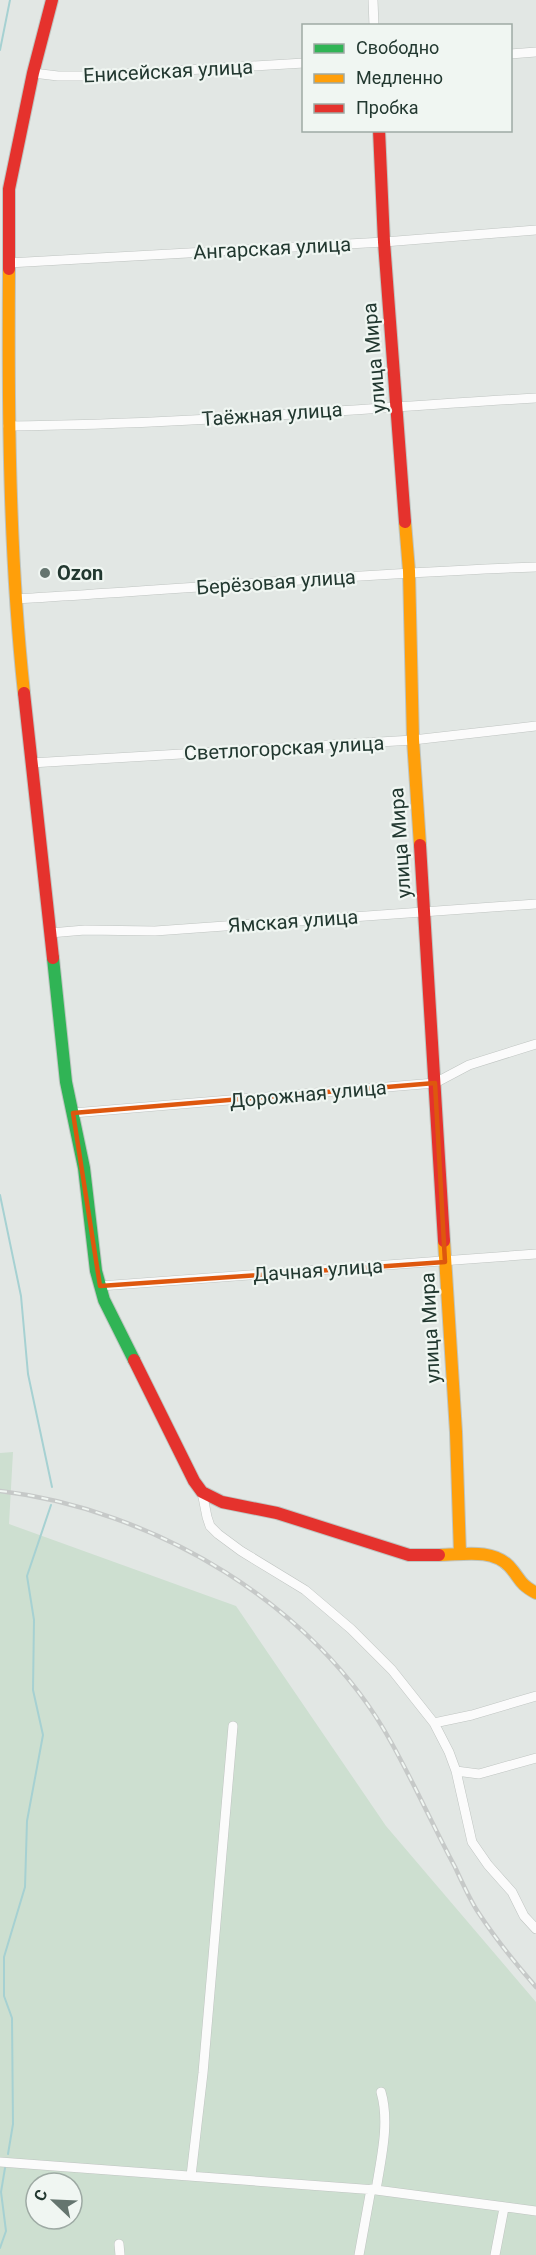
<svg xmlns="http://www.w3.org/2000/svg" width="536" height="2255" font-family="Roboto,sans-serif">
<rect width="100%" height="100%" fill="#e2e7e4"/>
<path fill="#cddfd0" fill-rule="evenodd" d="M13 1452 9 1524 236 1606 386 1826 536 2002V2255H0V1453ZM36 2183H72V2219H36Z"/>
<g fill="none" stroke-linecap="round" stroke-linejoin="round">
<path stroke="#a6d1d2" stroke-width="2" d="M0 50 10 0
M0 1195 21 1296 28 1374 52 1487
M8 2154 13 2124 12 2018 4 1996V1957L25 1887 27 1821 43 1735 33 1690 34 1620 27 1576 51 1505
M0 2248 6 2231 1 2192 5 2168"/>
<g stroke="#bfc4c1" stroke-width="10">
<path id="street" d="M373 0 374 26
M510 54 536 52
M33 73 58 76H86L304 63
M8 263 384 242 536 230
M8 426C184 425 360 408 536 398
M15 599C189 589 362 573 536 567
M31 763 413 740 536 726
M50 933 85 930 155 931 536 904
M73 1113 435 1083 469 1065 536 1044
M100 1286 536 1254
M202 1492 207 1517 210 1526 218 1534 241 1551 305 1590 351 1629 392 1670 434 1723 449 1752 456 1771 472 1842 488 1865 512 1892 524 1916 536 1929
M434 1723 472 1715 536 1696
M456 1771 479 1774 536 1758
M0 2162 376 2190 536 2211
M191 2176 203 2073 233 1726
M376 2190C381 2158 390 2123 381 2092
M119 2244 120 2255
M359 2255 371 2189
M495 2255 504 2208"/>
</g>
<g stroke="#bec5c1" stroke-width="14">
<path id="fast" d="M53 958 66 1082 84 1168 96 1271 104 1300 134 1360"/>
</g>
<g stroke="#bec5c1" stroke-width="14">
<path id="slow" d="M9 269C8 411 9 552 24 693
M405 522 409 571 413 740 420 845
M444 1241 456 1432 460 1554
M439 1555C462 1555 491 1548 509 1566 521 1579 518 1583 536 1593"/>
</g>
<g stroke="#bec5c1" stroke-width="14">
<path id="jam" d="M379 130 384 242 405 522
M9 269V189L33 73 52 0
M24 693 53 958
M420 845 444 1241
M134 1360 194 1481 202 1492 222 1502 277 1513 409 1555H439"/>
</g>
<use href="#street" stroke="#fbfbfb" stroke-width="9"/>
<use href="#fast" stroke="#30b455" stroke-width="12"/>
<use href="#slow" stroke="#ff9f0a" stroke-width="12"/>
<use href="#jam" stroke="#e5322d" stroke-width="12"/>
<g stroke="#c6c9c8" stroke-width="4.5">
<path id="rail" d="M0 1491C153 1509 316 1605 391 1742 414 1783 433 1826 455 1867 462 1882 469 1898 478 1912 495 1938 515 1963 536 1987"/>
</g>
<use href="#rail" stroke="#f0f6f2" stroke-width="2" stroke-dasharray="7" stroke-linecap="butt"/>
</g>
<path fill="none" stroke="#de570e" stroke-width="4.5" stroke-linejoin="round" d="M435 1083 445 1262 100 1286 73 1113Z"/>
<circle fill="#65756f" stroke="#f0f6f2" stroke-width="2" cx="45" cy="573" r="6"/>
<g text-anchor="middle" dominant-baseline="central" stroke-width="4.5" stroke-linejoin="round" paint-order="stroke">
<g font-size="20" fill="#223830" stroke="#f0f6f2">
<text transform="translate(168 71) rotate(-3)">Енисейская улица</text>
<text transform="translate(272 248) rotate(-3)">Ангарская улица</text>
<text transform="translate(374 358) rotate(-95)">улица Мира</text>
<text transform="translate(272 414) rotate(-4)">Таёжная улица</text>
<text transform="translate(276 582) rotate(-4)">Берёзовая улица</text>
<text transform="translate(284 748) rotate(-3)">Светлогорская улица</text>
<text transform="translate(400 843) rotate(-94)">улица Мира</text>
<text transform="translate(293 921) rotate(-4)">Ямская улица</text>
<text transform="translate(308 1094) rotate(-5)">Дорожная улица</text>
<text transform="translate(318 1270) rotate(-4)">Дачная улица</text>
<text transform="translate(430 1328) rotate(-93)">улица Мира</text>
</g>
<g font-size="20" font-weight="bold" fill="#223830" stroke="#f0f6f2" text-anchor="start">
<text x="57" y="573">Ozon</text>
</g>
</g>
<rect x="302" y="24" width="210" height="108" fill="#f0f6f2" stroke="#9eaaa4" stroke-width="1.5"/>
<rect x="314" y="44" width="30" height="9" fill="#30b455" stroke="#9eaaa4" stroke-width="1.5"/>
<text x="356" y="54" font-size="18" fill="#223830">Свободно</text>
<rect x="314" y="74" width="30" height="9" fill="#ff9f0a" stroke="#9eaaa4" stroke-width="1.5"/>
<text x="356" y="84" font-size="18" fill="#223830">Медленно</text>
<rect x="314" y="104" width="30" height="9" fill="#e5322d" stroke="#9eaaa4" stroke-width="1.5"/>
<text x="356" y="114" font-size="18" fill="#223830">Пробка</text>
<g transform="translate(54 2201) rotate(293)"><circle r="28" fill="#f0f6f2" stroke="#9eaaa4" stroke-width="1.5"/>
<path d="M0-4.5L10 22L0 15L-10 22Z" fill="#65756f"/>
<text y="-9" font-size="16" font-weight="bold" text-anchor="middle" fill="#223830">С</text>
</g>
</svg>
